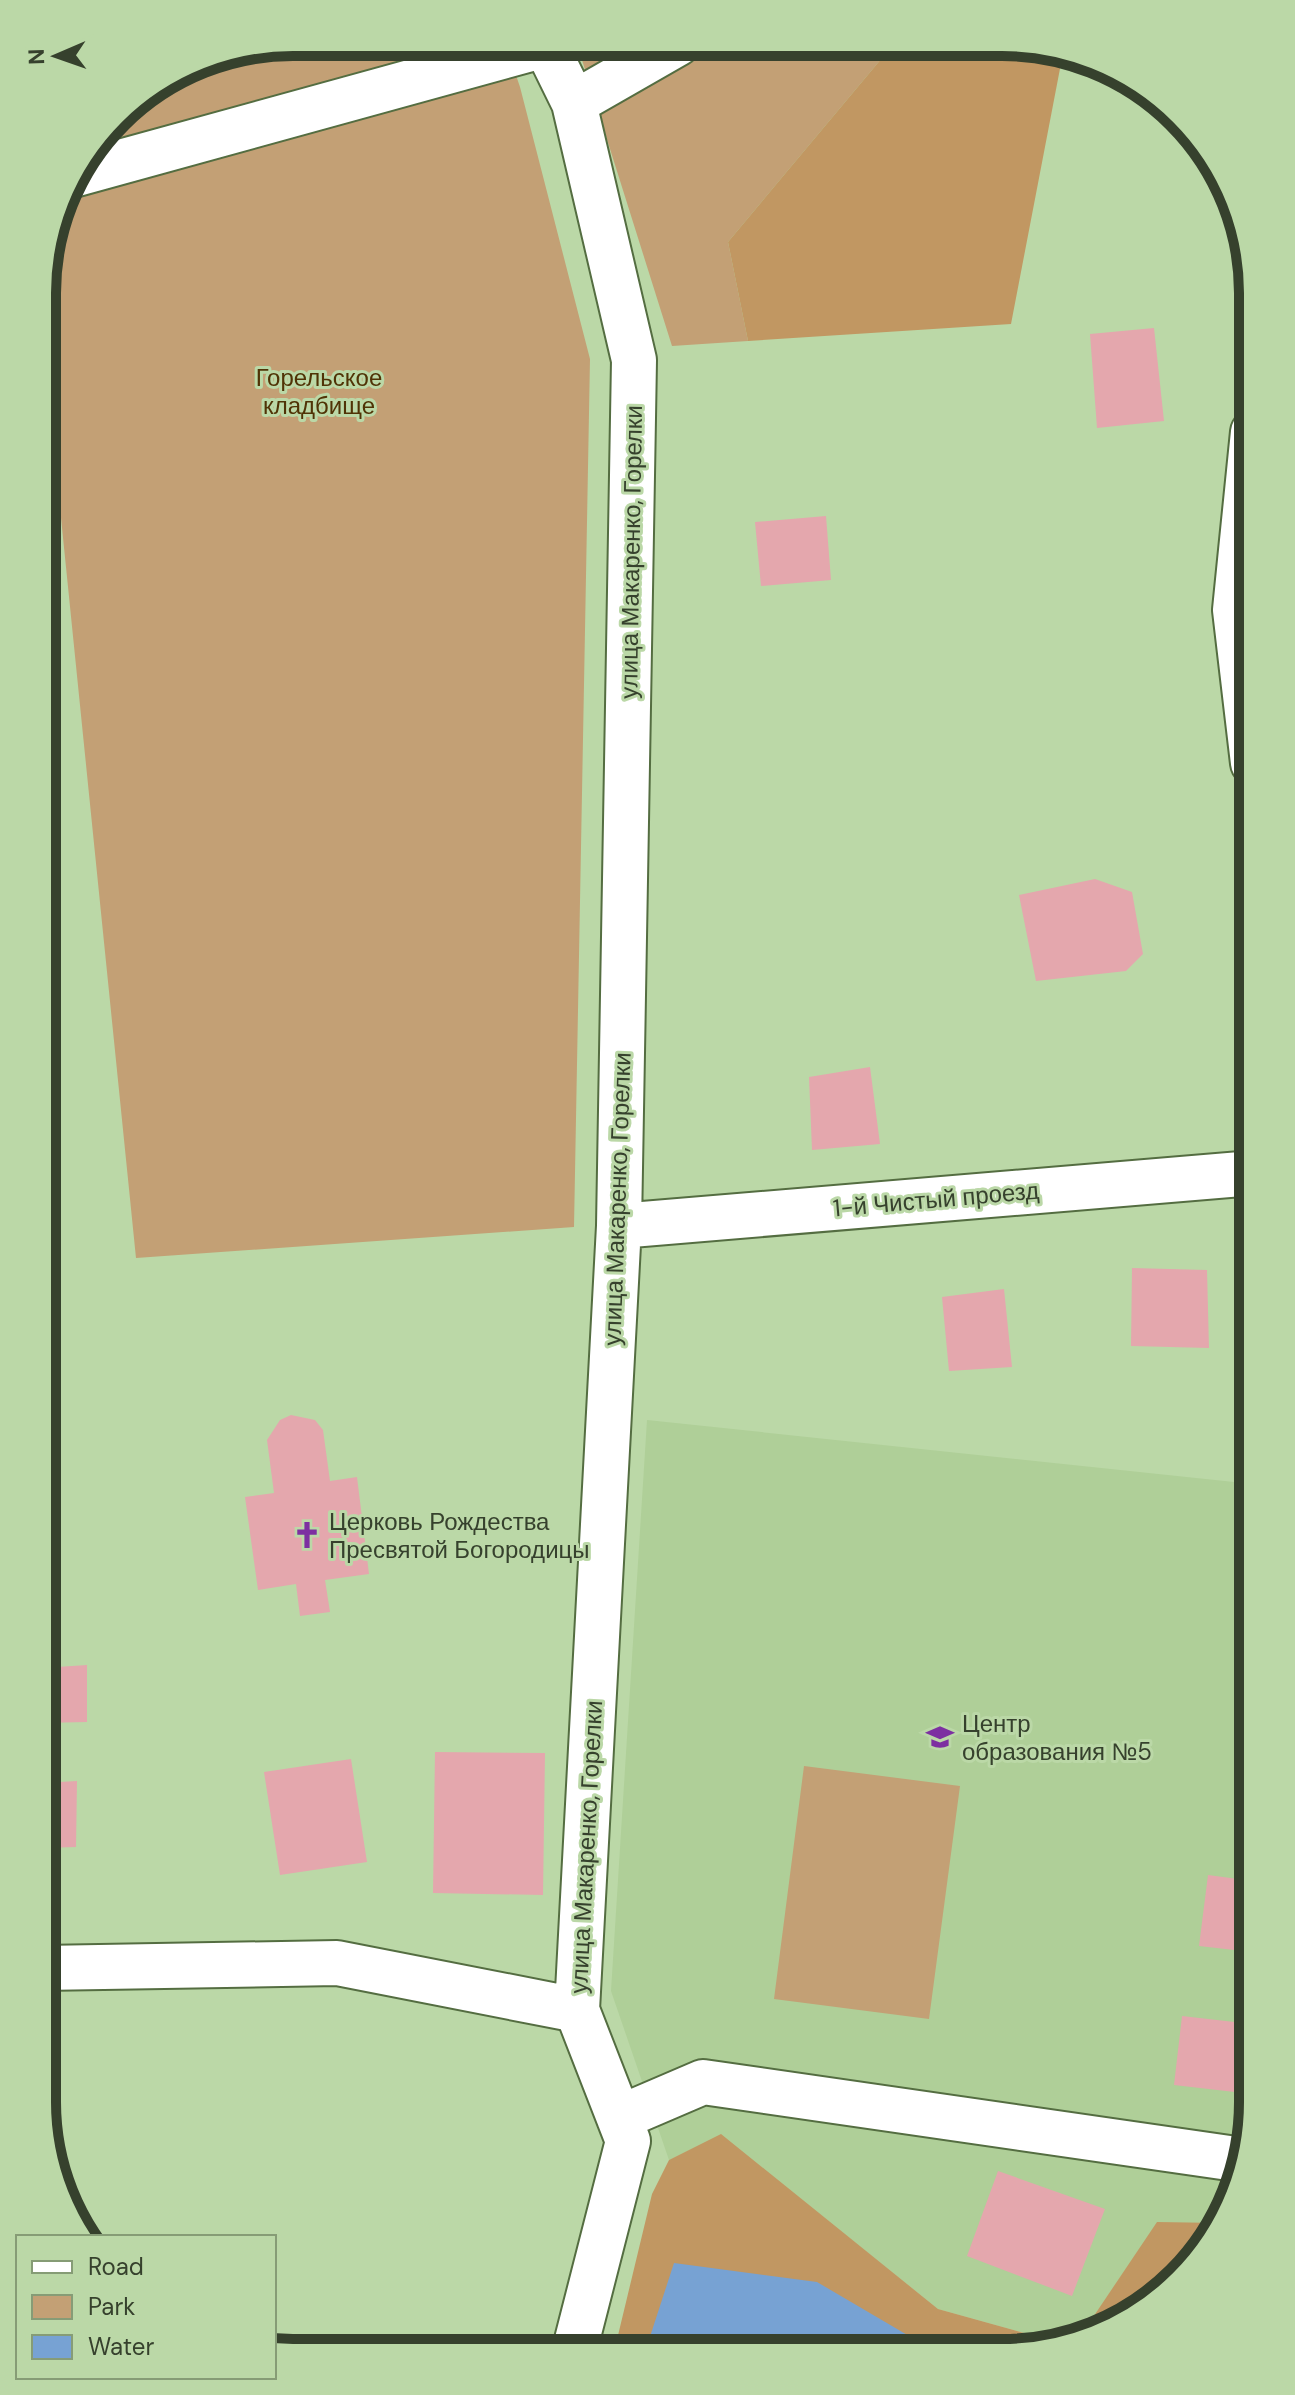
<svg xmlns="http://www.w3.org/2000/svg" width="1295" height="2395" font-family="'DM Sans',sans-serif">
<rect width="100%" height="100%" fill="#bbd8a7"/>
<path fill="#afcf98" d="M647 1420 1253 1484 1252 2119 1234 2198 1220 2223H1157L1077 2341 1060 2343 938 2309 721 2135 669 2160 611 1991Z"/>
<path fill="#c3a075" d="M293 42 505 43 520 87 590 359 574 1227 136 1258 44 350V260L68 181 127 104 197 61Z
M577 44 892 46 728 242 748 341 672 346Z
M804 1766 960 1786 929 2019 774 1999Z"/>
<path fill="#c19762" d="M892 46 1051 47 1063 53 1011 324 748 341 728 242Z
M721 2134 938 2309 1060 2343 1002 2353 614 2352 652 2194 669 2160Z
M1157 2222 1220 2223 1201 2255 1155 2301 1077 2341Z"/>
<path fill="#77a2d3" d="M674 2263 817 2282 938 2353 645 2352Z"/>
<path fill="#e4a7ad" d="M1154 328 1164 421 1097 428 1090 334Z
M826 516 831 580 761 586 755 522Z
M1095 879 1132 892 1143 954 1126 971 1036 981 1019 895Z
M870 1067 880 1144 812 1150 809 1077Z
M1132 1268 1207 1270 1209 1348 1131 1346Z
M1004 1289 1012 1367 949 1371 942 1297Z
M291 1415 315 1420 323 1430 330 1481 357 1477 369 1574 325 1580 330 1612 300 1616 296 1584 258 1590 245 1497 274 1493 267 1440 280 1420Z
M87 1665V1722L42 1723V1668Z
M435 1752 545 1753 543 1895 433 1893Z
M351 1759 367 1862 280 1875 264 1772Z
M77 1781 76 1847 42 1848V1783Z
M1208 1875 1253 1881 1252 1952 1199 1946Z
M1182 2016 1252 2024V2094L1174 2085Z
M998 2171 1105 2209 1072 2296 967 2256Z"/>
<g fill="none" stroke-linecap="round" stroke-linejoin="round">
<g stroke="#546d41" stroke-width="48">
<path id="minor" d="M545 44 574 103 634 360 619 1226 577 2010 628 2141 574 2352
M574 103 677 44
M73 175 545 45
M1253 763 1235 610 1253 432
M619 1226 1253 1173
M42 1968 337 1963 577 2010
M619 2118 703 2082 1243 2160"/>
</g>
<use href="#minor" stroke="#fff" stroke-width="44"/>
</g>
<defs>
<g id="church-bare" transform="scale(2.16)"><path d="M-1.2-6h2.4v3.5h3.3v2.4h-3.3V6h-2.4V-.1h-3.3v-2.4h3.3Z" fill="#7d30a1" stroke="#bbd8a7" stroke-width="2.5" paint-order="stroke"/></g>
<g id="school-bare" transform="scale(2.16)"><path d="M0-5L7-2L0 1L-7-2ZM-4 1L0 2.5L4 1V4Q0 6-4 4Z" fill="#7d30a1" stroke="#bbd8a7" stroke-width="2.5" paint-order="stroke"/></g>
</defs>
<g fill-rule="evenodd">
<use href="#church-bare" x="307" y="1535"/>
<use href="#school-bare" x="940" y="1737"/>
</g>
<g text-anchor="middle" dominant-baseline="central" stroke-width="6" stroke-linejoin="round" paint-order="stroke">
<g font-size="24" fill="#503306" stroke="#bbd8a7">
<text x="319" y="377">Горельское<tspan x="319" dy="28">кладбище</tspan></text>
</g>
<g font-size="24" fill="#36412d" stroke="#bbd8a7">
<text transform="translate(631 552) rotate(-89)">улица Макаренко, Горелки</text>
<text transform="translate(617 1199) rotate(-88)">улица Макаренко, Горелки</text>
<text transform="translate(936 1199) rotate(-5)">1-й Чистый проезд</text>
<text transform="translate(586 1847) rotate(-87)">улица Макаренко, Горелки</text>
</g>
<g font-size="24" fill="#36412d" stroke="#bbd8a7" text-anchor="start">
<text x="329" y="1521">Церковь Рождества<tspan x="329" dy="28">Пресвятой Богородицы</tspan></text>
<text x="962" y="1723">Центр<tspan x="962" dy="28">образования №5</tspan></text>
</g>
</g>
<path d="M0 0H1295V2395H0ZM293 56H1002A237 237 0 0 1 1239 293V2102A237 237 0 0 1 1002 2339H293A237 237 0 0 1 56 2102V293A237 237 0 0 1 293 56Z" fill="#bbd8a7" fill-rule="evenodd"/>
<path fill="none" stroke="#36412d" stroke-width="10" d="M293 56H1002A237 237 0 0 1 1239 293V2102A237 237 0 0 1 1002 2339H293A237 237 0 0 1 56 2102V293A237 237 0 0 1 293 56Z"/>
<rect x="16" y="2235" width="260" height="144" fill="#bbd8a7" stroke="#869c76" stroke-width="2"/>
<rect x="32" y="2261" width="40" height="12" fill="#ffffff" stroke="#869c76" stroke-width="2"/>
<text x="88" y="2275" font-size="24" fill="#36412d">Road</text>
<rect x="32" y="2295" width="40" height="24" fill="#c3a075" stroke="#869c76" stroke-width="2"/>
<text x="88" y="2315" font-size="24" fill="#36412d">Park</text>
<rect x="32" y="2335" width="40" height="24" fill="#77a2d3" stroke="#869c76" stroke-width="2"/>
<text x="88" y="2355" font-size="24" fill="#36412d">Water</text>
<g transform="translate(56 56) rotate(268)" stroke="#bbd8a7" stroke-width="6" paint-order="stroke">
<path d="M0-6L14 30L0 20L-14 30Z" fill="#36412d"/>
<text y="-12" font-size="22" font-weight="bold" text-anchor="middle" fill="#36412d">N</text>
</g>
</svg>
